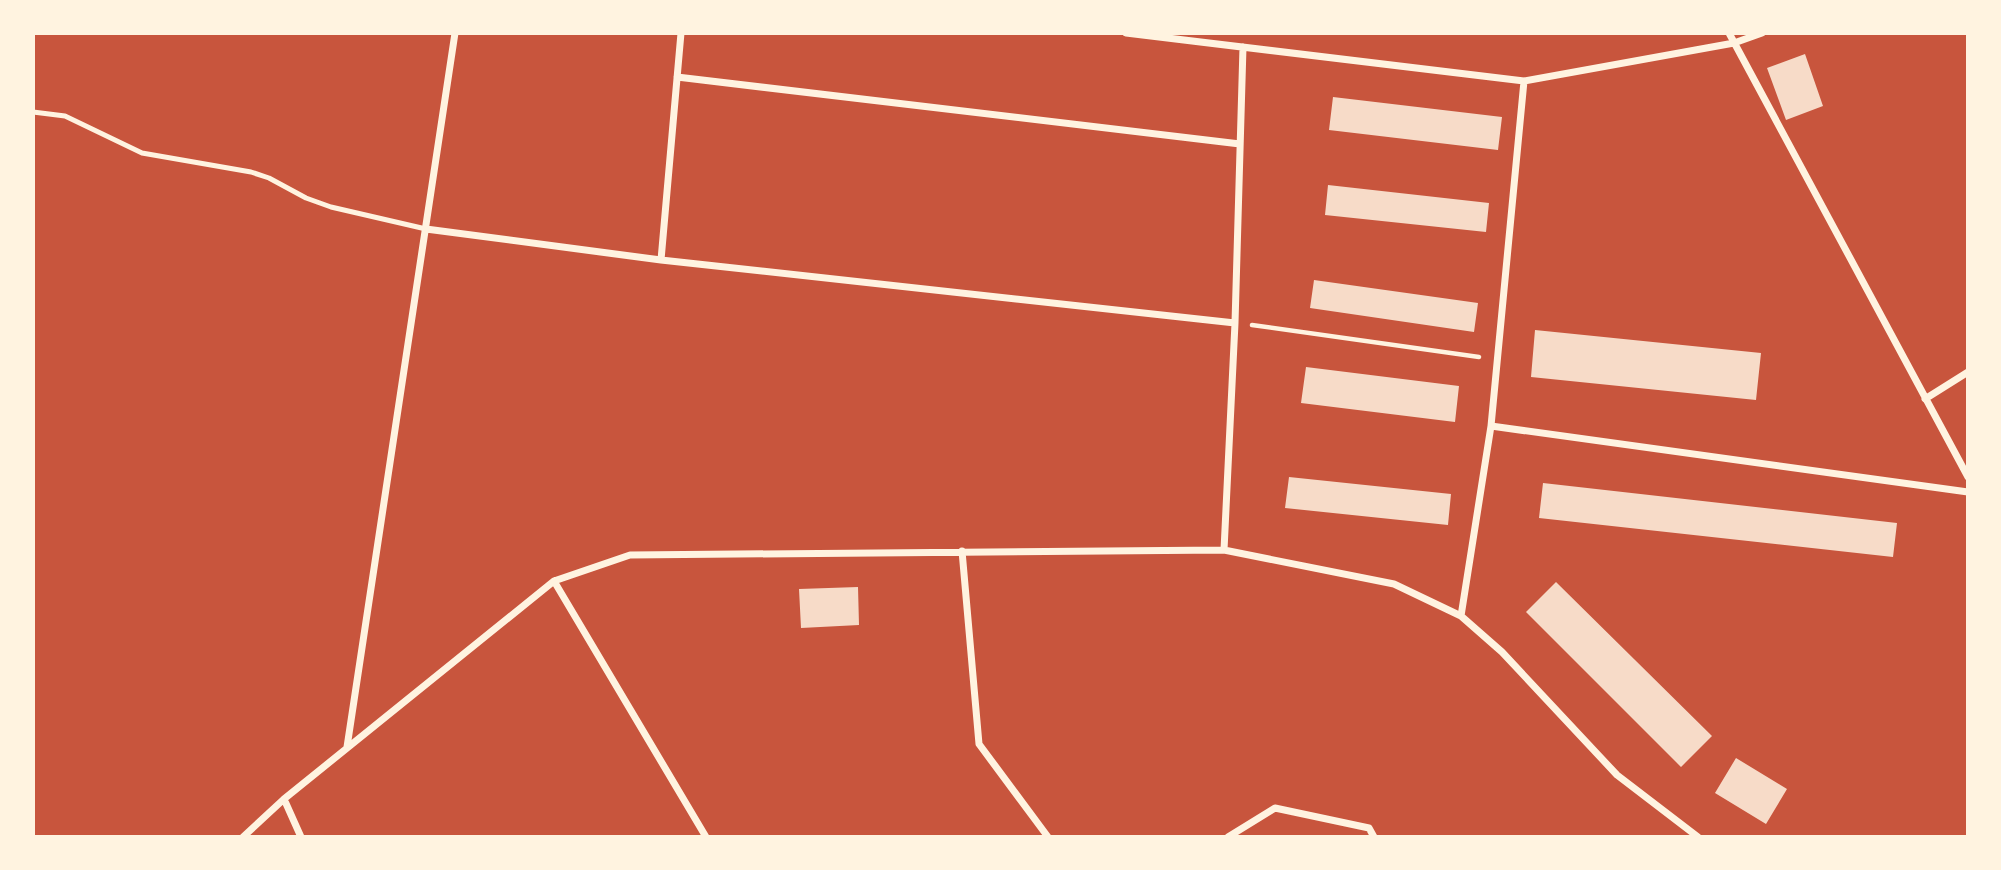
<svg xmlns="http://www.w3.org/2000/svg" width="2001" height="870" font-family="'IBM Plex Serif',serif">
<rect width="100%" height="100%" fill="#c8553d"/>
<path fill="#f7dbc8" d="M1805 54 1823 106 1786 120 1767 68Z
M1333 97 1502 117 1498 150 1329 130Z
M1328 185 1489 203 1486 232 1325 215Z
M1314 280 1478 303 1474 332 1310 308Z
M1535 330 1761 353 1756 400 1531 377Z
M1306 367 1459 386 1455 422 1301 403Z
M1289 477 1451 494 1448 525 1285 508Z
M1543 483 1897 523 1893 557 1539 518Z
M1556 582 1712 736 1681 767 1526 612Z
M858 587 859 625 801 628 799 589Z
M1736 758 1787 789 1766 824 1715 793Z"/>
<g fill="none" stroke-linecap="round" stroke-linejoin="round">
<path stroke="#fff3e0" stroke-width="4.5" d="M1252 325 1479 357"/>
<path stroke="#fff3e0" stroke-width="5" d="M33 112 65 116 142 153 251 172 269 178 306 198 331 207 426 229"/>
<path stroke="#fff3e0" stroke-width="7" d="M1126 33 1524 81 1734 43 1762 33
M1729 33 1968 477
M677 77 1240 144
M426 229 661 260 1235 323
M661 260 681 33
M1925 399 1968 372
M1491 426 1968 492
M1224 550 1235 323 1243 47
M962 551 979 744 1048 837
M554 581 706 837
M1461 616 1491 426 1524 81
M347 747 455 33
M284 799 301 837
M243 837 284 799 554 581 630 555 1224 550 1394 584 1461 616 1502 652 1617 775 1698 837
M1228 837 1275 808 1369 828 1374 837"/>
</g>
<rect width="2001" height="870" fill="none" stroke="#fff3e0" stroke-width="70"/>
</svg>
